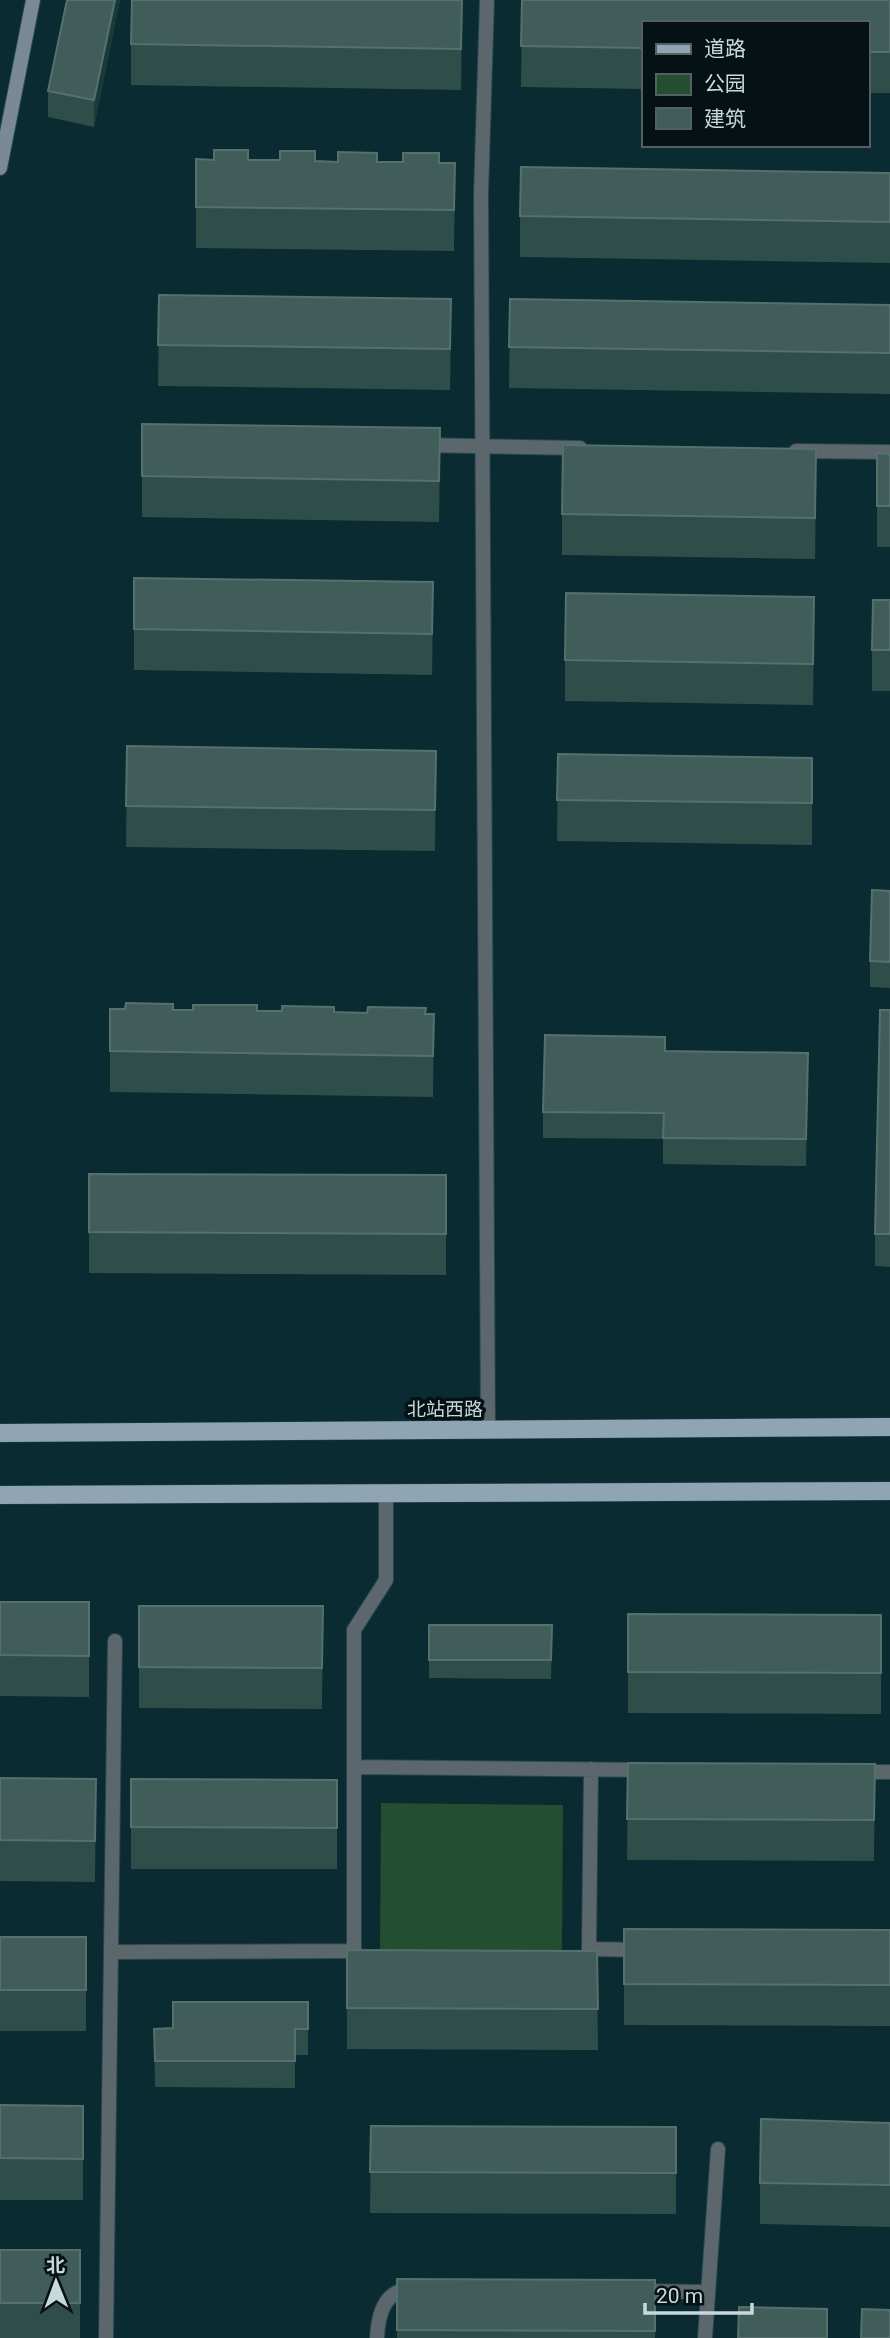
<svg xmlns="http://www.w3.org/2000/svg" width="890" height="2338" font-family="Roboto,'Noto Sans SC',sans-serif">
<rect width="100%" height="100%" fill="#092b31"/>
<path fill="#244e30" d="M381 1803 563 1805 562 1953 380 1951Z"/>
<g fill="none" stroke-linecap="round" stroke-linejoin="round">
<g stroke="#27474c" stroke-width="16">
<path id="lane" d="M487 0 481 194 488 1430
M422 445 580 448
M796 451 890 452
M354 1767 647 1770
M591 1769 589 1949 644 1950
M856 1772H890
M112 1952 354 1951V1630L386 1580V1493
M636 2291 708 2292
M106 2338 115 1641
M377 2338C378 2315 384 2289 413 2289
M705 2338 718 2149"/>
</g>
<g stroke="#27474c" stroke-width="16">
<path id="secondary" d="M0 168 33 0"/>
</g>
<g stroke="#27474c" stroke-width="19">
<path id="primary" d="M0 1433 890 1427
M0 1495 890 1491"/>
</g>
<use href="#lane" stroke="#5b666d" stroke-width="14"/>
<use href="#secondary" stroke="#798996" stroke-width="14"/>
<use href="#primary" stroke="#8fa5b5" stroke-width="18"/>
</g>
<path fill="#304e49" d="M67 0H120L94 127 48 117V91Z
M522 0H890V93H867V23H643V89L521 87Z
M462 37 461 90 131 85V44Z
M196 159 455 163 454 251 196 248Z
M890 173V263L520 257V216Z
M159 295 451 340 450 390 158 386Z
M510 299 890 305V394L509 388Z
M142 424 440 469 439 522 142 517Z
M890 454V547H877V506Z
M816 490 815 559 562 555V514Z
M134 578 433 623 432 675 134 670Z
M890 600V691H872V650Z
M814 638 813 705 565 701V660Z
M127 746 436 751 435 851 126 847Z
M558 754 812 758V845L557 841Z
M890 891V988L870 987V961Z
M110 1009 434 1014 433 1097 110 1092Z
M890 1010V1267L875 1266V1234Z
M665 1051 808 1053 806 1166 663 1164V1139L543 1138V1112Z
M89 1174 446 1175V1275L89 1273Z
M0 1602H89V1697L0 1696Z
M139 1606H323L322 1709 139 1708Z
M628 1614 881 1615V1714L628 1713Z
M429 1625H552L551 1679 429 1678Z
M628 1763 875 1764 874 1861 627 1860Z
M0 1778 96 1779 95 1882 0 1881Z
M131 1779 337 1780V1869H131Z
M624 1929 890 1930V2026L624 2025Z
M0 1937H86V2031H0Z
M347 1950 597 1951 598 2050 347 2049Z
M308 2002V2055H295V2088L155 2087 154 2029 173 2028Z
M0 2105 83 2106V2200H0Z
M890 2123V2227L760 2224V2183Z
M371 2126 676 2127V2214L370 2213Z
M0 2250H80V2338H0Z
M397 2279 655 2280V2338H397Z"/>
<path fill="#1a3a39" d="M115 0H120L94 127V100Z
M462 0V37L461 90V49Z
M451 299V340L450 390V349Z
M440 428V469L439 522V481Z
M816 449V490L815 559V518Z
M433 582V623L432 675V634Z
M814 597V638L813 705V664Z"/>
<path fill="#415d59" stroke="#56716d" stroke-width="2" d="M67 0H115L94 100 48 91Z
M132 0H462L461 49 131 44Z
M522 0H890V52H867V23H643V48L521 46Z
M214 150H248V160H280V151H315V161L338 162V152L377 153V162H403V153H439V163H455L454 210 196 207V159L214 160Z
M521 167 890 173V222L520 216Z
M159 295 451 299 450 349 158 345Z
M510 299 890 305V353L509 347Z
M142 424 440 428 439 481 142 476Z
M563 445 816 449 815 518 562 514Z
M877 453 890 454V506H877Z
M134 578 433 582 432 634 134 629Z
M566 593 814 597 813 664 565 660Z
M873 600H890V650H872Z
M127 746 436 751 435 810 126 806Z
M558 754 812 758V803L557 800Z
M872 890 890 891V962L870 961Z
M126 1003 173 1004V1010H193V1005H257V1011H282V1006L334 1007V1012L367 1013 368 1007 426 1008 425 1014H434L433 1056 110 1051V1009H125Z
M880 1010H890V1234H875Z
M545 1035 665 1037V1051L808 1053 806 1139 663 1138 664 1113 543 1112Z
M89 1174 446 1175V1234L89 1232Z
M0 1602H89V1656L0 1655Z
M139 1606H323L322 1668 139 1667Z
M628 1614 881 1615V1673L628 1672Z
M429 1625H552L551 1660H429Z
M628 1763 875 1764 874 1820 627 1819Z
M0 1778 96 1779 95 1841 0 1840Z
M131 1779 337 1780V1828L131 1827Z
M624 1929 890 1930V1985L624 1984Z
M0 1937H86V1990H0Z
M347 1950 597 1951 598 2009 347 2008Z
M173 2002H308V2029H295V2061H155L154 2029 173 2028Z
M0 2105 83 2106V2159L0 2158Z
M761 2119 890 2123V2185L760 2183Z
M371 2126 676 2127V2173L370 2172Z
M0 2250H80V2303H0Z
M397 2279 655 2280V2331L397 2330Z
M739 2307 827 2309V2338H738Z
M862 2309 890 2310V2338H861Z"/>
<g text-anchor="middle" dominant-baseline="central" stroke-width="7" stroke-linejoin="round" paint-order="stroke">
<g font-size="19" fill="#c7d9dc" stroke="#051114">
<text x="445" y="1409">北站西路</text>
</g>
</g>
<rect x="642" y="21" width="228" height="126" fill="#051114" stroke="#536164" stroke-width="2"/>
<rect x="656" y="44" width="35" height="10" fill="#8fa5b5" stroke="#536164" stroke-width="2"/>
<text x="704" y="56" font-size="21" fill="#c7d9dc">道路</text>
<rect x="656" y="74" width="35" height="21" fill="#244e30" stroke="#536164" stroke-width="2"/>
<text x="704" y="91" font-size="21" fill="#c7d9dc">公园</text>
<rect x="656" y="108" width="35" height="21" fill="#415d59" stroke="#536164" stroke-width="2"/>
<text x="704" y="126" font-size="21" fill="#c7d9dc">建筑</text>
<g transform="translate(56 2282) rotate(359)" stroke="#051114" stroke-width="5" paint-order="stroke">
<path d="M0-5L12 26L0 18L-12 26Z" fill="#c7d9dc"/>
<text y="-10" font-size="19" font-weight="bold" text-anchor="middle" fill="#c7d9dc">北</text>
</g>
<path d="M645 2303v10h107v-10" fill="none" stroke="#c7d9dc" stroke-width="3.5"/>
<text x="656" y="2303" font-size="21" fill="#c7d9dc" stroke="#051114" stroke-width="5" paint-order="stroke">20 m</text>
</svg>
